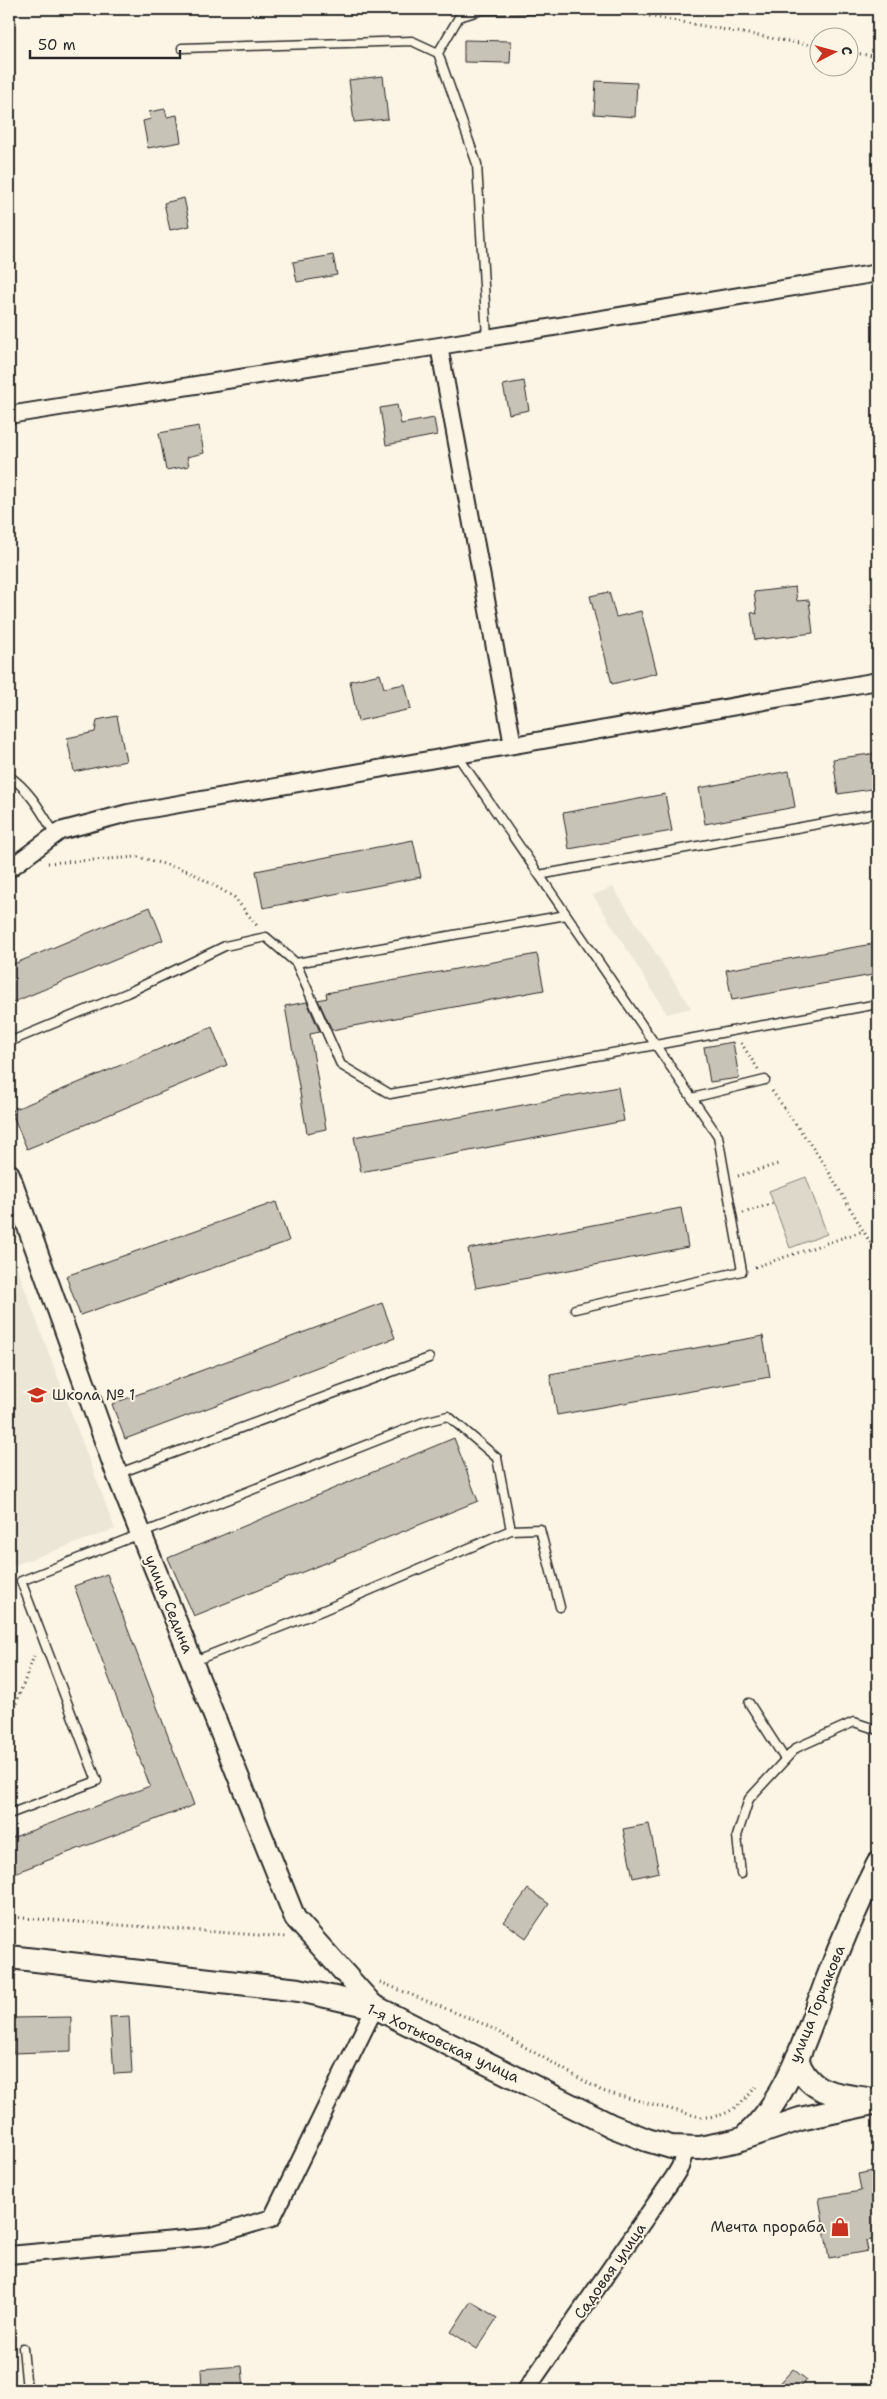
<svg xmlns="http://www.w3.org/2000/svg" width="887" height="2399" font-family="'Shantell Sans',sans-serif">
<rect width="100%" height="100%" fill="#fcf5e5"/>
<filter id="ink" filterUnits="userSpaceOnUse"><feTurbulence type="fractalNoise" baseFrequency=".02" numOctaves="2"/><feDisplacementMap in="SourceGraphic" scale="10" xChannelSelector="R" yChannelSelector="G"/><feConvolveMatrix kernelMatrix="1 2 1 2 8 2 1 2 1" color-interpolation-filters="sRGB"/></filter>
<g filter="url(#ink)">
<path fill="#ece6d7" d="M613 887 691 1008 667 1014 593 895Z
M14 1260 115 1529 9 1567V1261Z"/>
<path fill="#ded8ca" stroke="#84827a" d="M806 1177 827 1234 790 1248 769 1191Z
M878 1994V2049C872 2029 871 2014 878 1994Z"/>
<path fill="#c8c3b7" stroke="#2b2b2b" d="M464 40 511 41 510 63 464 62Z
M383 76 388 119 354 122 349 80Z
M596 81 637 83 635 117 594 114Z
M165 109 167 117 177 115 181 142 148 148 143 121 151 119 149 112Z
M184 198 190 226 170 230 164 203Z
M333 255 337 275 297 282 293 262Z
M524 381 529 410 509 414 503 385Z
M397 405 401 424 434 418 437 435 386 445 380 408Z
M199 426 204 453 187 457 189 466 166 470 159 433Z
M795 587 797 601 809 600 813 633 755 640 751 612 757 614 754 592Z
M609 592 616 617 641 611 657 673 612 684 590 596Z
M380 674 384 688 405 684 411 709 358 721 350 681Z
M117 716 126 761 74 772 67 738 95 732 97 720Z
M878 753V788L838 794 833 759Z
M789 771 795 807 705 824 699 788Z
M665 794 672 831 569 849 563 813Z
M413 840 421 877 263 908 256 871Z
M150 907 163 940 9 1004V966Z
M878 943V974L732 1000 726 970Z
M537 954 544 990 332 1030 318 1000 327 998 326 993Z
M307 1002 320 1032 310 1034 326 1129 307 1133 285 1006Z
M212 1027 227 1065 27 1149 11 1111Z
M733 1042 739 1078 710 1082 704 1047Z
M618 1087 624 1121 361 1172 354 1137Z
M276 1202 289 1241 80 1315 66 1276Z
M681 1208 688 1247 476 1288 468 1249Z
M382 1303 395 1338 125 1439 112 1404Z
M763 1336 770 1377 557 1415 550 1374Z
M454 1438 478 1501 194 1616 168 1558Z
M107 1574 194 1805 9 1875V1839L150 1786 74 1586Z
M649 1824 659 1872 633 1878 623 1829Z
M528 1889 549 1904 526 1938 504 1922Z
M129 2016 132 2073 114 2074 110 2017Z
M71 2017V2051L13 2053 12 2018Z
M878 2170V2239L866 2241 868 2251 829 2258 819 2198 861 2191 858 2174Z
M471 2301 497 2318 477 2349 451 2332Z
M242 2366 244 2390H202L201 2369Z
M793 2369 807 2380 798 2390H774Z"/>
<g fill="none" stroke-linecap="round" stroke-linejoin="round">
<g stroke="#2b2b2b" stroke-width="11">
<path id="service" d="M182 48 412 41 438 53 477 164 487 338
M438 53 459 17 482 10 563 9
M457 755 718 1136 742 1271 575 1309
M9 776C30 790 42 813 55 834
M539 875 878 813
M566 915 296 963 341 1065 390 1094 878 1004
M9 1042 127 993 225 946 266 937 296 963
M692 1098 765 1080
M117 1474 429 1358
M194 1661 319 1612 511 1530 540 1529 560 1607
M749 1703 785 1759
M9 1814 97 1781 21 1581 424 1422 448 1416 497 1458 511 1530
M741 1874 737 1836 749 1799 796 1748 854 1722 878 1730
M23 2348 27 2390"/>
</g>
<g stroke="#2b2b2b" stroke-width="20">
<path id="minor" d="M439 346 513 745
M9 415 439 346 878 273
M9 869 60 831 128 813 878 681
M9 2255 208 2237 272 2218 375 2007
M526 2390 674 2177 680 2167 686 2148"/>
</g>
<g stroke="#2b2b2b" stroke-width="24">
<path id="tertiary" d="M9 1174 117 1474 295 1918 375 2007"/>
</g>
<g stroke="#2b2b2b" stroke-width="26">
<path id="secondary" d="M9 1957 299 1990 375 2007 612 2126 647 2140 671 2147 699 2148 735 2141 800 2119 878 2102
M797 2058C807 2094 836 2094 867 2099
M746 2136C789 2097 807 2033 827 1980 842 1941 858 1902 878 1864"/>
</g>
<path stroke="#2b2b2b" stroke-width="3" stroke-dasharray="1 4" stroke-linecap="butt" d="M610 9 820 47
M850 52 878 57
M48 863 138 857 189 871 234 897 258 927
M741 1043 758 1069
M772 1091 823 1162 878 1256
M738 1176 778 1164
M743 1213 774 1203
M755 1267 863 1231
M9 1722 34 1656
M9 1917 285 1937
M380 1982 486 2025 602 2091 700 2117C728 2118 738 2107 756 2087"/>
<use href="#service" stroke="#fcf5e5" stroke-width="8"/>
<use href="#minor" stroke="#fcf5e5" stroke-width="16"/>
<use href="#tertiary" stroke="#fcf5e5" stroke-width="20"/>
<use href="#secondary" stroke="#fcf5e5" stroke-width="22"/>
</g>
</g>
<defs>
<g id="school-bare" transform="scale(1.5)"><path d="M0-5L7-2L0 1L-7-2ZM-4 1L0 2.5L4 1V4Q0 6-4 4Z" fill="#c8321e" stroke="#fcf5e5" stroke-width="2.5" paint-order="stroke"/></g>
<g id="shop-bare" transform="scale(1.5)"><path d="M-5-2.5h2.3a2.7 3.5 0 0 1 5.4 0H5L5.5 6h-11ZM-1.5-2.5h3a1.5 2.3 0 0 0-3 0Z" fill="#c8321e" stroke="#fcf5e5" stroke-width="2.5" paint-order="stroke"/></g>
</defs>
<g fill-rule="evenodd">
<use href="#school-bare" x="37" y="1395"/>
<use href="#shop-bare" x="840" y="2227"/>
</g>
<g text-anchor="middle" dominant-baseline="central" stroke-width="4" stroke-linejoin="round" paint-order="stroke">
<g font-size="15" fill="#2b2b2b" stroke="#fcf5e5" text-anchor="start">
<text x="52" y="1395">Школа № 1</text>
<text x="825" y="2227" text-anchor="end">Мечта прораба</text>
</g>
<g font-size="15" fill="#2b2b2b" stroke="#fcf5e5">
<text transform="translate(169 1604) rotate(68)">улица Седина</text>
<text transform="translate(817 2004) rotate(-68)">улица Горчакова</text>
<text transform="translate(443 2043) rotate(25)">1-я Хотьковская улица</text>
<text transform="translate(610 2271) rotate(-55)">Садовая улица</text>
</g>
</g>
<rect width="887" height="2399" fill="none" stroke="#fcf5e5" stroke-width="30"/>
<rect x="15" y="15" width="857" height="2369" fill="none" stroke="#2b2b2b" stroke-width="2" filter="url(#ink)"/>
<g transform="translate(834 52) rotate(84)"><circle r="24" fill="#fcf5e5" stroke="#a8a49b"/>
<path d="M0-4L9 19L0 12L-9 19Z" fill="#c8321e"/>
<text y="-8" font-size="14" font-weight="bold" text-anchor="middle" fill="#2b2b2b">С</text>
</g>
<path d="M30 50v8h150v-8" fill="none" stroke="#2b2b2b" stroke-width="2.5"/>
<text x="38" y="50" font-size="15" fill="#2b2b2b" stroke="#fcf5e5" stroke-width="4" paint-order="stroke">50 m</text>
</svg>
